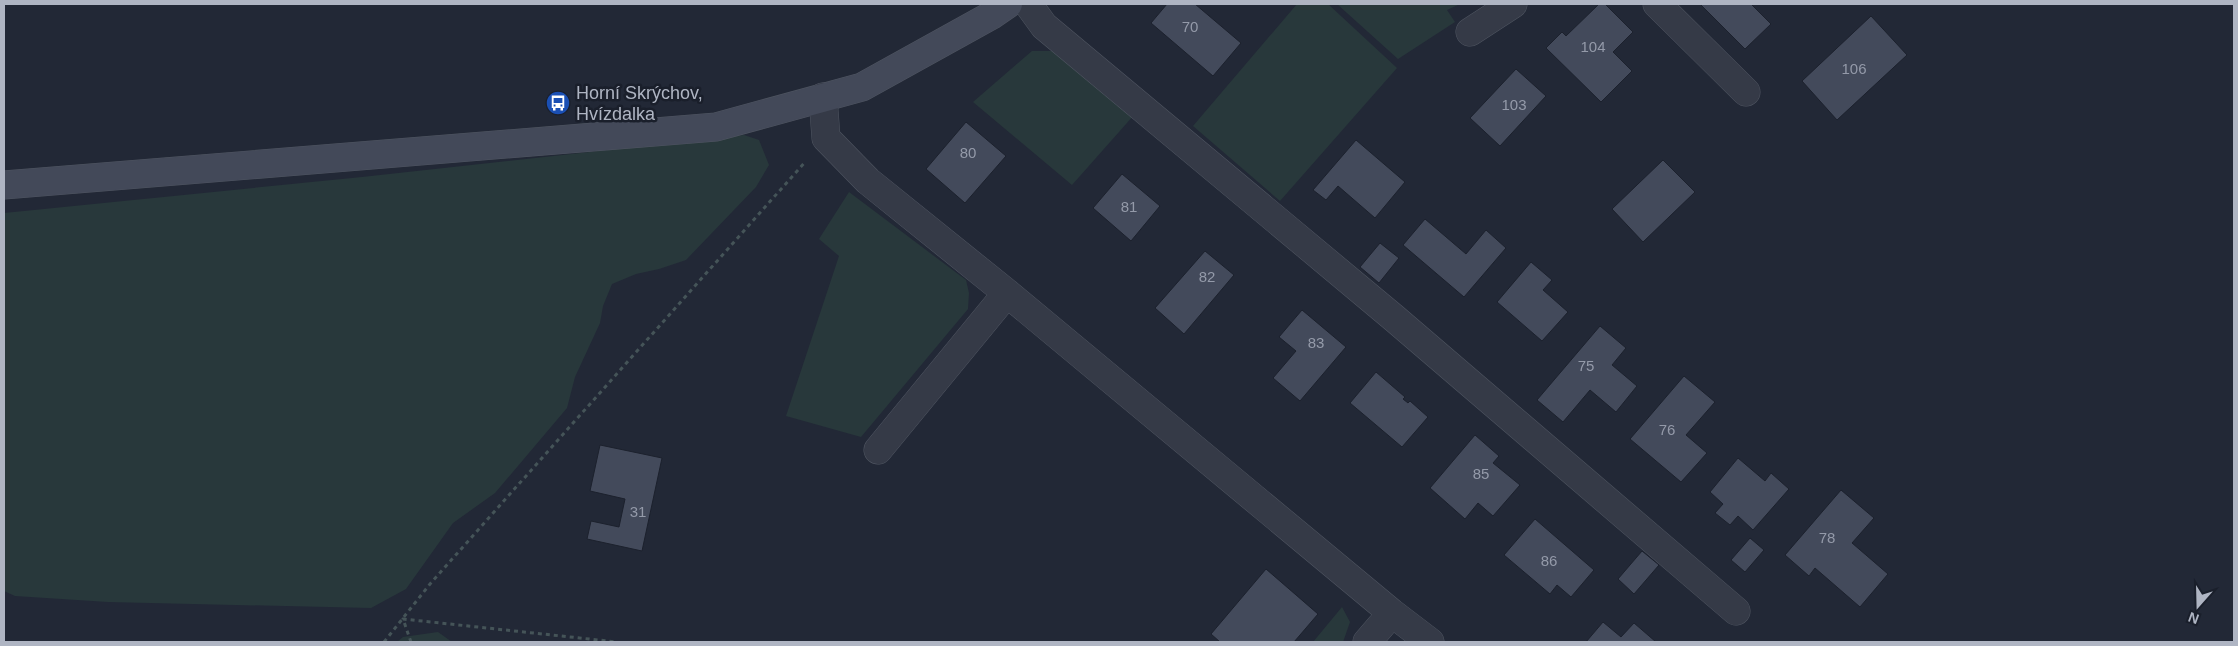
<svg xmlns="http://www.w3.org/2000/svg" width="2238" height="646" font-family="Helvetica,sans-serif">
<rect width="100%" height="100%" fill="#222836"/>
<path fill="#28383b" d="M1297 4H1328L1397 68 1280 201 1193 126Z
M1337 4H1460L1447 10 1455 22 1398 59Z
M1032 51H1056L1134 115 1072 185 973 102Z
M744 135 759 140 769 165 756 187 686 260 659 269 636 274 612 284 603 306 600 323 575 377 567 408 495 493 453 523 406 589 371 608 108 602 15 596 4 591V213L362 177Z
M849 192 966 280 969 293 968 309 861 437 786 416 839 256 819 239Z
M1342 607 1350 622 1343 642H1313Z
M438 632 452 642H397L403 637Z"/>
<path fill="#434a5b" stroke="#1c212d" d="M1167 4H1195L1241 43 1213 76 1151 23Z
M1599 4H1605L1633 32 1613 52 1632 71 1601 102 1546 48 1562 32 1566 36Z
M1700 4H1751L1771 24 1745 49Z
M1871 16 1907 55 1837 120 1802 81Z
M1516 69 1546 96 1500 146 1470 118Z
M966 122 1006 156 965 203 926 169Z
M1356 140 1405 182 1375 218 1338 186 1326 200 1313 190Z
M1663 160 1695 192 1643 242 1612 209Z
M1122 174 1160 206 1131 241 1093 208Z
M1425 219 1466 254 1486 230 1506 248 1464 297 1403 245Z
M1380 243 1399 258 1379 283 1360 267Z
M1205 251 1234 275 1184 334 1155 308Z
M1531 262 1552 280 1543 290 1568 312 1542 341 1497 302Z
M1302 310 1346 347 1300 401 1273 378 1296 351 1279 337Z
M1600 326 1626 348 1612 365 1637 386 1616 412 1590 390 1563 422 1537 400Z
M1376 372 1405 397 1403 399 1408 403 1410 401 1428 417 1402 447 1350 403Z
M1684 376 1715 402 1686 435 1707 453 1681 482 1630 439Z
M1475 435 1499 456 1493 463 1520 485 1493 516 1478 503 1465 519 1430 488Z
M600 445 662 458 642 551 587 539 591 521 619 527 625 499 590 491Z
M1738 458 1765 481 1771 473 1789 489 1753 530 1738 516 1730 525 1715 513 1723 504 1710 492Z
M1841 490 1874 518 1852 543 1888 574 1860 607 1815 568 1809 576 1785 555Z
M1535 519 1594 570 1571 597 1557 585 1550 594 1504 555Z
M1750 538 1764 550 1745 572 1731 560Z
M1642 551 1659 565 1634 594 1618 579Z
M1266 569 1318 614 1294 642H1220L1211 634Z
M1603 622 1621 637 1634 623 1656 642H1586Z"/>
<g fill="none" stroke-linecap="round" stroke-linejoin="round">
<g stroke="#4f5561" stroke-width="29">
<path id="street" d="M1028 4 1044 26 1394 318 1736 611
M1657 4 1746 92
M1470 32 1513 4
M823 97 826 138 868 181 1007 293 1392 613 1430 642
M878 450 1007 293
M1367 642 1392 613"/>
</g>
<g stroke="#4f5561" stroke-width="29">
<path id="secondary" d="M4 185 716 127 862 87 992 15 1008 4"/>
</g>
<path stroke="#455458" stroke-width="3" stroke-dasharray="4 4" stroke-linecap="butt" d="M384 642 430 584 806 161
M411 642 403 619 617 642"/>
<use href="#street" stroke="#353a47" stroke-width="28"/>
<use href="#secondary" stroke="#434959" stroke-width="28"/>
</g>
<defs>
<g id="bus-disc" transform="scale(1.25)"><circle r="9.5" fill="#1a4fb4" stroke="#1a1f2b"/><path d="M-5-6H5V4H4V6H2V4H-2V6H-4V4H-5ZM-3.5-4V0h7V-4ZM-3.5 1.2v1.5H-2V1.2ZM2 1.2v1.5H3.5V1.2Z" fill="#fff"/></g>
</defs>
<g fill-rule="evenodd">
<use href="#bus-disc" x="558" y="103"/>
</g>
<g text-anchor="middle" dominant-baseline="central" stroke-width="5" stroke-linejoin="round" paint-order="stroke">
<g font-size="15" fill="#949aa9">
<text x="1190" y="26">70</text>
<text x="1593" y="46">104</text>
<text x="1854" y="68">106</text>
<text x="1514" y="104">103</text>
<text x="968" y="152">80</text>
<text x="1129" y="206">81</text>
<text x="1207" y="276">82</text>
<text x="1316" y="342">83</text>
<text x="1586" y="365">75</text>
<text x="1667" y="429">76</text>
<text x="1481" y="473">85</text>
<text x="638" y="511">31</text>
<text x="1827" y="537">78</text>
<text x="1549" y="560">86</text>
</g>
<g font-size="18" fill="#afb5c3" stroke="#1a1f2b" text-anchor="start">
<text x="576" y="93">Horní Skrýchov,<tspan x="576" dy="21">Hvízdalka</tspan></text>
</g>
</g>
<rect width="2238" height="646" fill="none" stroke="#afb5c3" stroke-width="10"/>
<g transform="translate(2198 606) rotate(200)" stroke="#1a1f2b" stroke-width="4" paint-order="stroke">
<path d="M0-4L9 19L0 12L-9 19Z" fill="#afb5c3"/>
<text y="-8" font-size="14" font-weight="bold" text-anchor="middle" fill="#afb5c3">N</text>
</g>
</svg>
